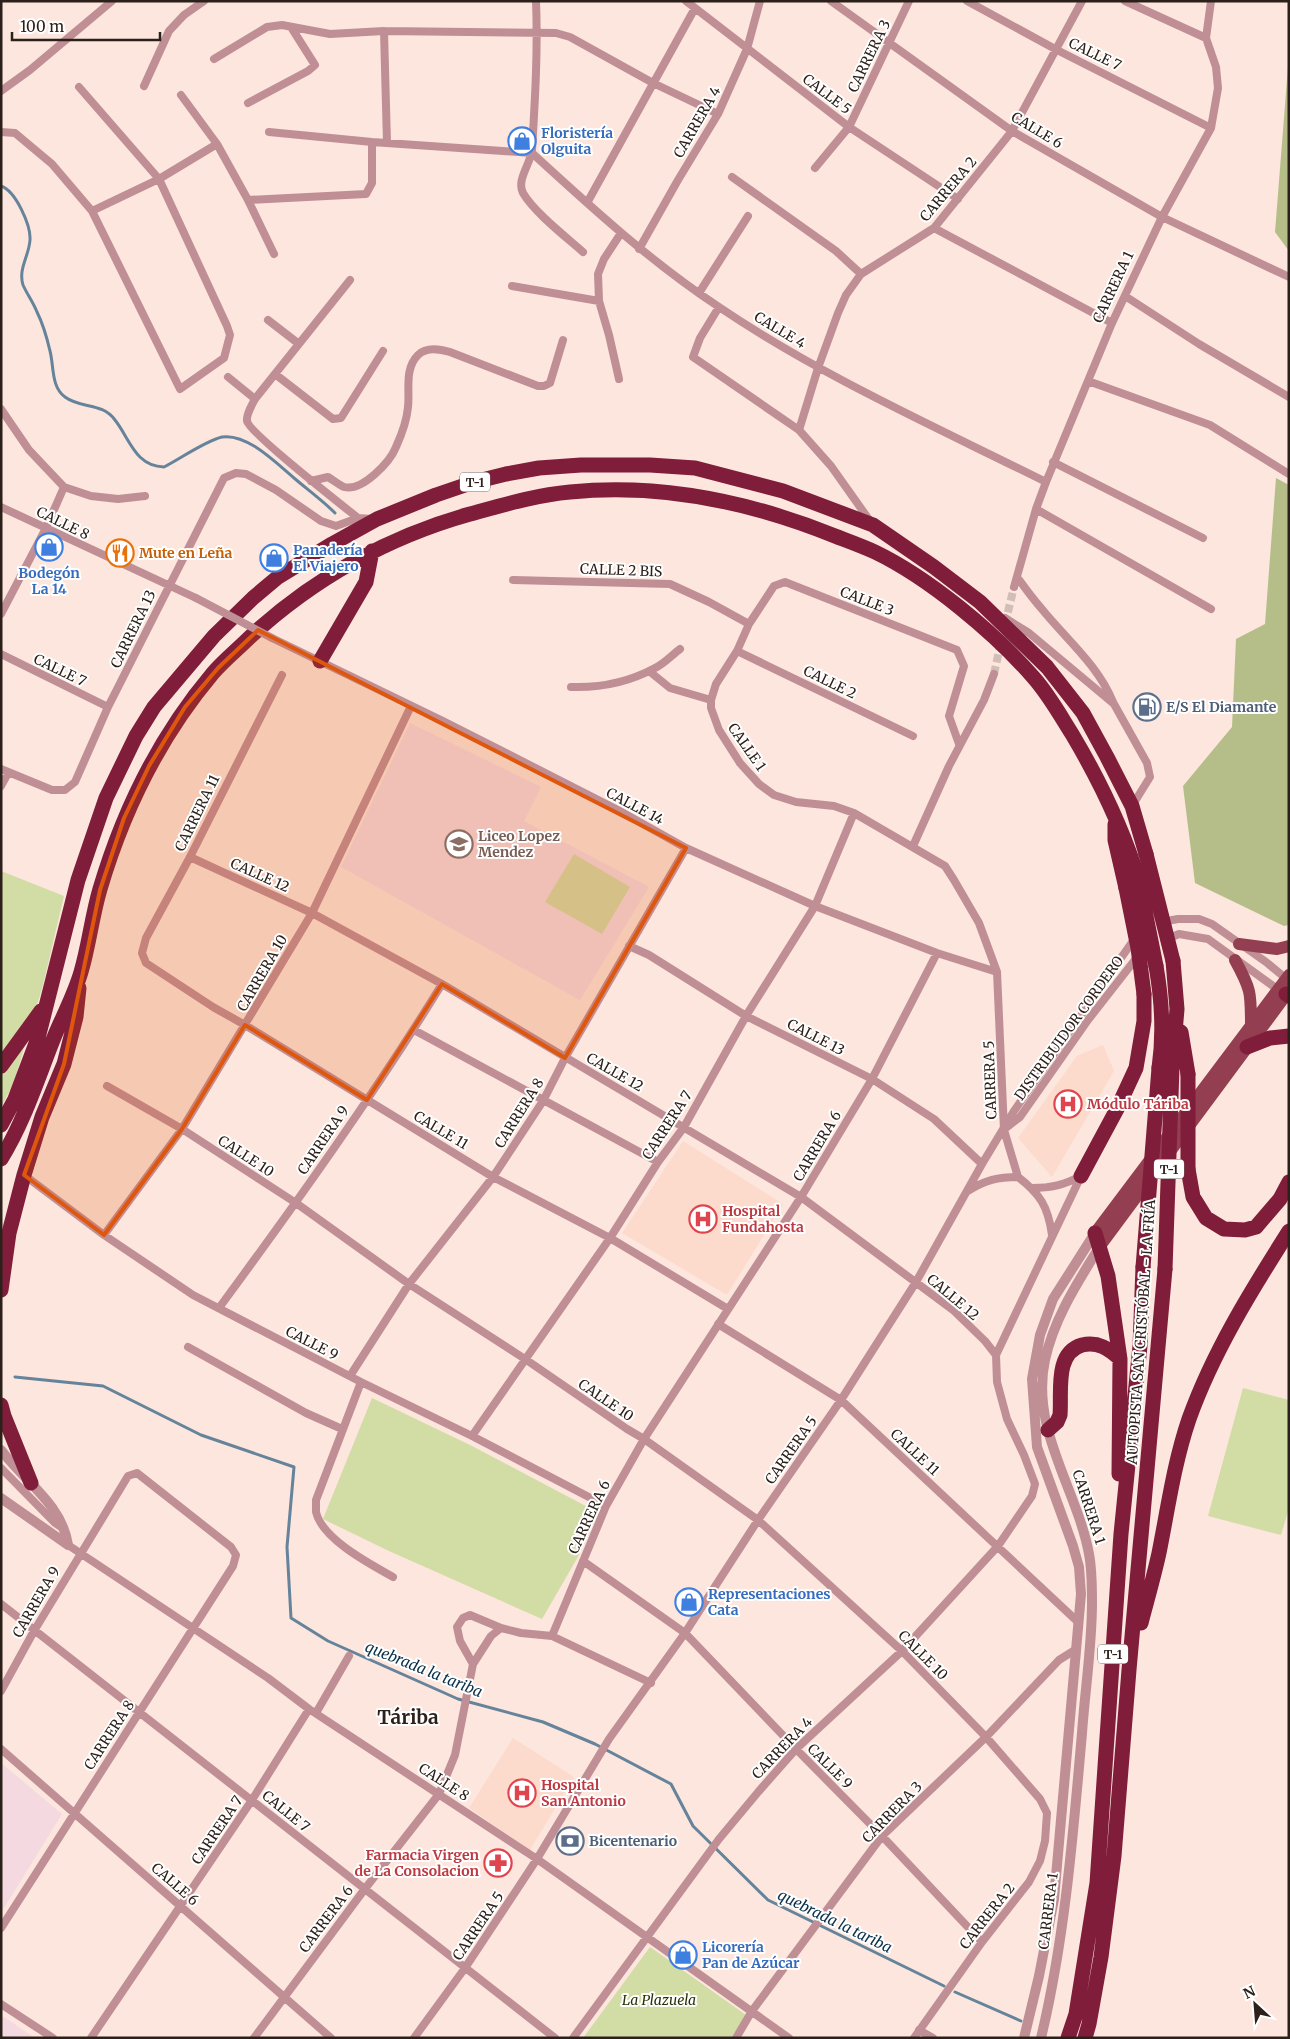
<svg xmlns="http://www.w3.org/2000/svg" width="1290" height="2039" font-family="Merriweather,serif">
<rect width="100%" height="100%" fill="#fce6dd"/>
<path fill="#fddbcc" d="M1103 1045 1114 1071 1052 1177 1018 1138 1077 1056Z
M683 1141 783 1204 727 1295 622 1233Z
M513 1738 574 1777 530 1850 469 1808Z"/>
<path fill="#f4dae0" d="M410 723 541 787 524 821 649 887 580 1000 341 867Z
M1 1763 62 1814 1 1913Z
M1 2015 35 2038H1Z"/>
<path fill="#d2dca5" d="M574 854 630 887 602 934 545 902Z
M1 871 64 896 43 985 13 1085 1 1107Z
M1243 1388 1289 1400V1508L1281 1535 1208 1516Z
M372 1398 470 1445 599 1513 579 1555 542 1619 389 1551 323 1519Z
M650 1947 746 2015 731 2038H583Z"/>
<path fill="#b5be88" d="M1289 54V251L1275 232Z
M1276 478 1289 485V925L1284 926 1195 883 1183 786 1232 727 1236 639 1265 624Z"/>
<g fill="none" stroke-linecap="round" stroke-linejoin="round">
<path stroke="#65839b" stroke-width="3" d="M1 186C16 191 31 226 30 240 29 256 18 269 23 285 27 294 33 302 37 312 43 324 47 338 50 351 54 366 51 387 65 397 81 409 102 402 115 420 130 439 135 466 164 467 180 459 205 441 222 437 247 433 276 463 294 478 308 490 322 500 335 513
M15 1377 103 1386 201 1435 294 1467 287 1547 291 1618 328 1641 458 1699 543 1722 595 1744 671 1784 693 1826 768 1900 944 1986
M955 1992 1021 2021"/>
<path stroke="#d2beb6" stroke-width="8" stroke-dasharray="8 4" stroke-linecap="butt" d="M1005 624 1014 587
M994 674 1001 642"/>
<path stroke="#c08f96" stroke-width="8" d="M536 1C538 51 535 100 532 150 531 163 516 180 523 193 534 212 566 237 583 252
M686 1 849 127 958 199
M831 1 1012 131 1162 217 1289 277
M967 1 1057 50 1211 128
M1125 1 1206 38
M384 31 387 143
M214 59 267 27 282 25 330 34 384 31 556 33 570 37 653 83 718 114
M144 86 169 31 184 15 204 1
M1 91 30 70 112 1
M181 95 217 144 248 200 274 254
M248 103 308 71 315 65 291 27
M1 132 15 133 52 164 92 211 180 389 224 358 230 335 227 326 159 179 79 87
M269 132 372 142 532 153
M532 153C592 208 651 262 719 307 821 376 936 427 1046 482
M815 168 849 127 909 1
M732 177 836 251 861 274
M248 200 366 194 372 183V142
M587 203 695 8
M92 211 159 179 217 144
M934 228 1112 323
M639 249 678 180 718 114 747 49 760 1
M350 280 255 399C252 405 246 414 247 421 249 433 343 506 358 518
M512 286 599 301
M699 293 748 216
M1125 296 1199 344 1289 397
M719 307 700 338 693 357 799 430 831 466 870 521
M268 320 299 344
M275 374 333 419 341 418 383 351
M228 377 255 399
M619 379 609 335 599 301 598 274 604 259 621 233
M1088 381 1210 425 1289 474
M1 409 29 450 64 487 91 496 118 499 145 496
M799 430 818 368 838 313 846 295 861 274 934 228 1012 131 1082 1
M1053 462 1203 538
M311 481 328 477C333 480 339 485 344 487 362 492 390 462 396 447 401 436 407 419 408 407 410 390 404 369 418 355 426 347 440 349 450 352L538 386H544L550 383 563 340
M1 507 196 598
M1036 509 1211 609
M1017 577C1025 588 1032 598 1041 608 1066 639 1098 665 1113 702
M513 580 670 584 709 602 749 624
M1014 587 1036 509 1046 482 1112 323 1162 217 1211 128 1218 88 1216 67 1206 38 1211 1
M1 614 46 528 64 487
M1005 618 1029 633 1114 704 1147 763 1150 777 1132 806
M272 638 443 721 618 810 686 848 815 906 937 953 997 972
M737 651 913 736
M1 654 108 707
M649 671 670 688 711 700
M282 675 190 857 146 938 142 953 146 963 213 1007 245 1025 493 1177 610 1238 728 1309
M571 687C599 688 629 682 655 668 664 664 672 655 680 649
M959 744 949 716 964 666 957 650 785 582 774 586 749 624 737 651 716 684 711 700V708L719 730 740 763 759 784 774 795 796 802 834 806 854 813 945 866 954 880 979 923 997 972 1004 1130 1018 1177
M1 769 52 790H65L75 782 108 707 224 478 236 473 246 474 276 490 321 521 336 526 358 518 372 519
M1 786 8 773
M913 846 949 766 984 700 994 674
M190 857 312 913 442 984 801 1197 953 1310 985 1341 996 1355
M1161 922 1178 919H1199L1212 924 1266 962 1289 981
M1167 939 1179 934 1208 939 1280 991
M629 946 649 955 746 1016 872 1079 934 1119 982 1164
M414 1030 658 1162
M107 1086 182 1129 296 1203 409 1284 525 1359 627 1429 644 1439 758 1520 902 1651 986 1737 1040 1799 1047 1813 1045 1841 1040 1861 1029 1882 982 1942 914 2038
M1007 1127 1020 1117 1088 1020 1138 956
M24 1175 104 1235 193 1295 361 1382 472 1436 606 1506
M1018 1177C1040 1194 1048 1206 1052 1235
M1032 1188C1051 1188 1064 1185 1081 1176
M968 1191C985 1180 998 1177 1018 1177
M104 1235 182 1129 312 913 411 706
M219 1308C297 1202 373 1096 442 984
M718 1324 841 1400 1078 1622
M188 1347 306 1413 342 1429
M350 1376 409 1284 493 1177 543 1101 565 1058 686 848
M361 1382 316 1500C316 1504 316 1508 316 1512 322 1539 370 1564 393 1577
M472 1436 610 1238 658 1162 684 1127 746 1016 815 906 854 813
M1 1468 55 1523 64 1529
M68 1545 268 1678 309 1709 537 1859 789 2038
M583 1561 685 1633 796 1749 882 1836 982 1942
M1 1604 555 2038
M552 1636 606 1506 644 1439 801 1197 872 1079 937 953
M473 1664 460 1641 457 1627 463 1618 470 1615 501 1628
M1 1691 34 1631 128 1476 137 1473 231 1547 236 1555 233 1566 1 1928
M316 1713 349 1656
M1 1749 331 2038
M1 2004 53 2038
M919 2030 933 2038
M91 2038 252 1800 309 1709
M254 2038 364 1890 439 1794 455 1755 473 1664 491 1636 501 1628 521 1633 552 1636 651 1683
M414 2038 465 1968 537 1859 609 1739 685 1633 758 1520 841 1400 916 1282 982 1164 1014 1111 1135 938
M573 2038 719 1839 759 1791 796 1749 902 1651 998 1546 1032 1496 1035 1484 1024 1455 1007 1419 997 1382 996 1355 1081 1176
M736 2038 752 2011 882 1836 986 1737 1059 1660 1075 1650"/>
<path stroke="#c08f96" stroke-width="10" d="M1 1450C24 1481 62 1504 68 1545
M1 1498 68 1545
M1024 2038 1039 1976 1054 1899 1081 1594 1079 1567 1073 1546 1037 1447 1032 1379 1040 1335 1053 1299 1095 1233
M1041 2038C1065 1938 1073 1835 1082 1733 1085 1690 1092 1646 1092 1603 1092 1587 1092 1569 1089 1554 1077 1489 1030 1429 1045 1360 1054 1318 1078 1282 1100 1246"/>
<path stroke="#933f51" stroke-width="12" d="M1239 944 1277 949 1289 946
M1235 960C1251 989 1251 993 1251 1024
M1095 1233 1289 975
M1100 1246 1289 991"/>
<path stroke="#801d3a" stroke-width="15" d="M320 661 366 582 372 551
M1115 824V840L1126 888
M1156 966C1162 1000 1164 1034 1159 1068
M1286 994 1289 996
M1181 1032 1188 1074
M1247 1047 1270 1038 1289 1036
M1 1066 41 1011
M1172 1068 1177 1009 1173 961
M1 1125 15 1099 38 1038 78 880 106 798 136 736 154 707 214 636 253 598 278 577 332 544 377 519 436 495 474 482 506 474 539 468 581 465H650L695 468 783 491 873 525 934 567 980 602 1047 667 1083 713 1107 757 1132 806 1146 854
M1 1159C25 1120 38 1077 55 1035 64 1014 75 993 81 972 89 945 92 916 100 889 124 808 159 737 213 673 224 660 238 649 250 637 313 579 388 537 470 514 503 505 536 495 570 492 661 483 751 502 835 536 848 541 862 546 875 552 929 578 995 633 1034 678 1049 695 1060 715 1072 734 1100 781 1123 829 1139 881
M1188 1169 1193 1197 1206 1218 1224 1229 1245 1230 1256 1227 1280 1199 1289 1182
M1081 1176 1117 1109 1136 1068 1144 1021V994
M1095 1233 1108 1276 1120 1359 1119 1474
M1 1290 9 1233 24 1175 42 1117 64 1064 76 1017 79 988
M1 1405 4 1416 31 1483
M1048 1430 1057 1422 1060 1415C1062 1393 1054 1353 1082 1345 1098 1341 1109 1349 1120 1359
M1141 1623C1147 1600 1154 1576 1159 1553 1168 1508 1174 1463 1189 1419 1213 1352 1251 1291 1289 1231
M1068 2038 1076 2014 1097 1883 1121 1534 1140 1346 1143 1267
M1085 2038 1089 2024 1101 1957 1114 1856 1129 1670 1165 1269"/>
<path stroke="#c08f96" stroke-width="8" d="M196 598 272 638"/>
<path stroke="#801d3a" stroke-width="15" d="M1146 854 1173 961
M1139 881 1156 966
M1126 888 1138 948 1144 994
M1188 1074V1169
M1143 1267 1159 1068
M1165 1269 1172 1068"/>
</g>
<path fill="#df560d" fill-opacity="0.2" stroke="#df560d" stroke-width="4" stroke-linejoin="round" d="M258 630 686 848 565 1058 442 984 367 1100 245 1025 182 1129 104 1235 24 1175 64 1064 100 890 124 818 149 766 185 707 218 668Z"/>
<defs>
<g id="shop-ring" transform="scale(1.4375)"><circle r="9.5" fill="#fff" stroke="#3f7fe0" stroke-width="1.5"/><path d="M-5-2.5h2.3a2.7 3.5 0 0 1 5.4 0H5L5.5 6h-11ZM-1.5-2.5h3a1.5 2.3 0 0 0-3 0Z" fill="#3f7fe0"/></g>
<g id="restaurant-ring" transform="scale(1.4375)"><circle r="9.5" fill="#fff" stroke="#e8710a" stroke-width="1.5"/><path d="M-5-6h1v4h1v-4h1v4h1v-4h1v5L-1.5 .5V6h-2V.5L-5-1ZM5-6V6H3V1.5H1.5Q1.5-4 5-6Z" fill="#e8710a"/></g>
<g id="fuel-ring" transform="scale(1.4375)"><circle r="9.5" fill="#fff" stroke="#5c6f8a" stroke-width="1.5"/><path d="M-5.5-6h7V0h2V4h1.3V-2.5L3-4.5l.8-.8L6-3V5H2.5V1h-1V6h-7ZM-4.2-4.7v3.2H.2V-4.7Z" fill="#5c6f8a"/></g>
<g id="school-ring" transform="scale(1.4375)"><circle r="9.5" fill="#fff" stroke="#8d6e63" stroke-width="1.5"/><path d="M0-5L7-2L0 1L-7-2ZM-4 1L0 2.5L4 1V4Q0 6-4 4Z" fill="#8d6e63"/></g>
<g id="hospital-ring" transform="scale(1.4375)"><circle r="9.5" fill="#fff" stroke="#e0444e" stroke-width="1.5"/><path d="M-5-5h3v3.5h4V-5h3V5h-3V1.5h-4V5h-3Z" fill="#e0444e"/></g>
<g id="bank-ring" transform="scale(1.4375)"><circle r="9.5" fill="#fff" stroke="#5c6f8a" stroke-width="1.5"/><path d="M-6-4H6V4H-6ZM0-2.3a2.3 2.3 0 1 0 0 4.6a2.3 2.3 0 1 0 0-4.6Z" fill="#5c6f8a"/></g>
<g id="pharmacy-ring" transform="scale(1.4375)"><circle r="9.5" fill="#fff" stroke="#e0444e" stroke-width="1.5"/><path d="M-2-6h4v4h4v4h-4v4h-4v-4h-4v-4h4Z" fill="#e0444e"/></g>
</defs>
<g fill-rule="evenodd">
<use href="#shop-ring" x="522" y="141"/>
<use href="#shop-ring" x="49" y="547"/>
<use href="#restaurant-ring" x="120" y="553"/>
<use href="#shop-ring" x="274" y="558"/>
<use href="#fuel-ring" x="1147" y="707"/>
<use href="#school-ring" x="459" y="844"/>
<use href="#hospital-ring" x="1068" y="1104"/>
<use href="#hospital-ring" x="703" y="1219"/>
<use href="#shop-ring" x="689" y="1602"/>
<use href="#hospital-ring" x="522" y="1793"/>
<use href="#bank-ring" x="570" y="1841"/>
<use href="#pharmacy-ring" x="498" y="1863"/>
<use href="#shop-ring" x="683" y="1955"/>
</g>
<g text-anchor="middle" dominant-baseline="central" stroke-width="4" stroke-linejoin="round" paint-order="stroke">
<g fill="#fff" stroke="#6b635f" stroke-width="1">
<rect x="460" y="472.5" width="30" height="19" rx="4"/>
<rect x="1154" y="1159.5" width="30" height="19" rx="4"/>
<rect x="1098" y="1644.5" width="30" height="19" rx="4"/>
</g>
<g font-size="12" font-weight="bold" fill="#2c201a">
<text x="475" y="482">T-1</text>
<text x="1169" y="1169">T-1</text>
<text x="1113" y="1654">T-1</text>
</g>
<g font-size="14" fill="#2c201a" stroke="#fff">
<text transform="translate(1095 54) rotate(26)">CALLE 7</text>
<text transform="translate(869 56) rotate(-64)">CARRERA 3</text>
<text transform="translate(827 94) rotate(37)">CALLE 5</text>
<text transform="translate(697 122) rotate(-60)">CARRERA 4</text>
<text transform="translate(1037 130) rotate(31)">CALLE 6</text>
<text transform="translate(948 189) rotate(-50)">CARRERA 2</text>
<text transform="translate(1113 287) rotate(-65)">CARRERA 1</text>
<text transform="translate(780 330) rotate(31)">CALLE 4</text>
<text transform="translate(63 523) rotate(26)">CALLE 8</text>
<text transform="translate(621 570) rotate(2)">CALLE 2 BIS</text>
<text transform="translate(867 601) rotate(21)">CALLE 3</text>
<text transform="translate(133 629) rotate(-64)">CARRERA 13</text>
<text transform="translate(60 670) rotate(26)">CALLE 7</text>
<text transform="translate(830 682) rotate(26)">CALLE 2</text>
<text transform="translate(747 747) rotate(55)">CALLE 1</text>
<text transform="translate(635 806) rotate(28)">CALLE 14</text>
<text transform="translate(197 813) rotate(-64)">CARRERA 11</text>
<text transform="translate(260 875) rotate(24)">CALLE 12</text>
<text transform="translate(262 973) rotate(-60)">CARRERA 10</text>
<text transform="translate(1069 1028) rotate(-54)">DISTRIBUIDOR CORDERO</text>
<text transform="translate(816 1037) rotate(27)">CALLE 13</text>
<text transform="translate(615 1072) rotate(30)">CALLE 12</text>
<text transform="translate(990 1080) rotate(-92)">CARRERA 5</text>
<text transform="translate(519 1113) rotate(-58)">CARRERA 8</text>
<text transform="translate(667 1125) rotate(-57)">CARRERA 7</text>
<text transform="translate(441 1130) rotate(31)">CALLE 11</text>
<text transform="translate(323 1140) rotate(-56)">CARRERA 9</text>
<text transform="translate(817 1146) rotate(-59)">CARRERA 6</text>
<text transform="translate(246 1156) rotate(33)">CALLE 10</text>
<text transform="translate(953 1297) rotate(40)">CALLE 12</text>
<text transform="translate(1141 1332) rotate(-86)">AUTOPISTA SAN CRISTÓBAL - LA FRÍA</text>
<text transform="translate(312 1343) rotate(27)">CALLE 9</text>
<text transform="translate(606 1400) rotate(34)">CALLE 10</text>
<text transform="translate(791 1450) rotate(-55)">CARRERA 5</text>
<text transform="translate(915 1452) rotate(43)">CALLE 11</text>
<text transform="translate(1089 1507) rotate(72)">CARRERA 1</text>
<text transform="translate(589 1517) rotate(-65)">CARRERA 6</text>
<text transform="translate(36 1602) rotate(-60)">CARRERA 9</text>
<text transform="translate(923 1655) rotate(45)">CALLE 10</text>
<text transform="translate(109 1735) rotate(-57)">CARRERA 8</text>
<text transform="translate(782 1748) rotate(-46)">CARRERA 4</text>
<text transform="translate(830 1766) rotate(45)">CALLE 9</text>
<text transform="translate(444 1782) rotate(33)">CALLE 8</text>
<text transform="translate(286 1811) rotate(39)">CALLE 7</text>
<text transform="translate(892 1812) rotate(-46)">CARRERA 3</text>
<text transform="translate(217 1830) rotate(-56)">CARRERA 7</text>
<text transform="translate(175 1884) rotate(41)">CALLE 6</text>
<text transform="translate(1048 1911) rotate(-83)">CARRERA 1</text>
<text transform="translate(987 1916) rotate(-52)">CARRERA 2</text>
<text transform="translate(326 1919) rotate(-53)">CARRERA 6</text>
<text transform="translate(478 1926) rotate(-56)">CARRERA 5</text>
</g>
<g font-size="14" font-weight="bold" fill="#366cbe" stroke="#fff" text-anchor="start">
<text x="541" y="133">Floristería<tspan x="541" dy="16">Olguita</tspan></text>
<text x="293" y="550">Panadería<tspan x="293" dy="16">El Viajero</tspan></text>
<text x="49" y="573" text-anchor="middle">Bodegón<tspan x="49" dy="16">La 14</tspan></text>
<text x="708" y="1594">Representaciones<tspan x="708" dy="16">Cata</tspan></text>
<text x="702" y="1947">Licorería<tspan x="702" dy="16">Pan de Azúcar</tspan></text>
</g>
<g font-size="14" font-weight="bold" fill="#c56008" stroke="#fff" text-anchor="start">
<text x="139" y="553">Mute en Leña</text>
</g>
<g font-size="14" font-weight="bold" fill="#4e5e75" stroke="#fff" text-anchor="start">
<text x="1166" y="707">E/S El Diamante</text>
<text x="589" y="1841">Bicentenario</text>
</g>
<g font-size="14" font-weight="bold" fill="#785e54" stroke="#fff" text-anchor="start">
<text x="478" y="836">Liceo Lopez<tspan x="478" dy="16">Mendez</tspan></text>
</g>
<g font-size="14" font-weight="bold" fill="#be3a42" stroke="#fff" text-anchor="start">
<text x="1087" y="1104">Módulo Táriba</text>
<text x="722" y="1211">Hospital<tspan x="722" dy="16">Fundahosta</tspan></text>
<text x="541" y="1785">Hospital<tspan x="541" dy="16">San Antonio</tspan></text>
<text x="479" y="1855" text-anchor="end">Farmacia Virgen<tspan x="479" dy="16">de La Consolacion</tspan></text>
</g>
<g font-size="14" font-style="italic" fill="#2a2f03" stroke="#fff">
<text x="659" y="2000">La Plazuela</text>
</g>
<g font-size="15" font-style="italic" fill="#0b314b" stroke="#fff">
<text transform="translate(424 1669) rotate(22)">quebrada la tariba</text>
<text transform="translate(835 1921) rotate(26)">quebrada la tariba</text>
</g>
<g font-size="19" font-weight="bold" fill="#2c201a" stroke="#fff">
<text x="408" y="1717">Táriba</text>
</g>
</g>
<rect width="1290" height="2039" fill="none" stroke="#2c201a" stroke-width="5"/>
<g transform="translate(1255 2004) rotate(334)" stroke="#ffffff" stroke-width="4" paint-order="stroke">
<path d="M0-4L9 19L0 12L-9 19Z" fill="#2c201a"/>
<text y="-8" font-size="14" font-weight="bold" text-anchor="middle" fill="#2c201a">N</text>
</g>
<path d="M12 32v8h148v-8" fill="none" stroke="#2c201a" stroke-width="2.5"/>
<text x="20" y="32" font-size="15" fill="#2c201a" stroke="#ffffff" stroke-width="4" paint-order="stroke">100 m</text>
</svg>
